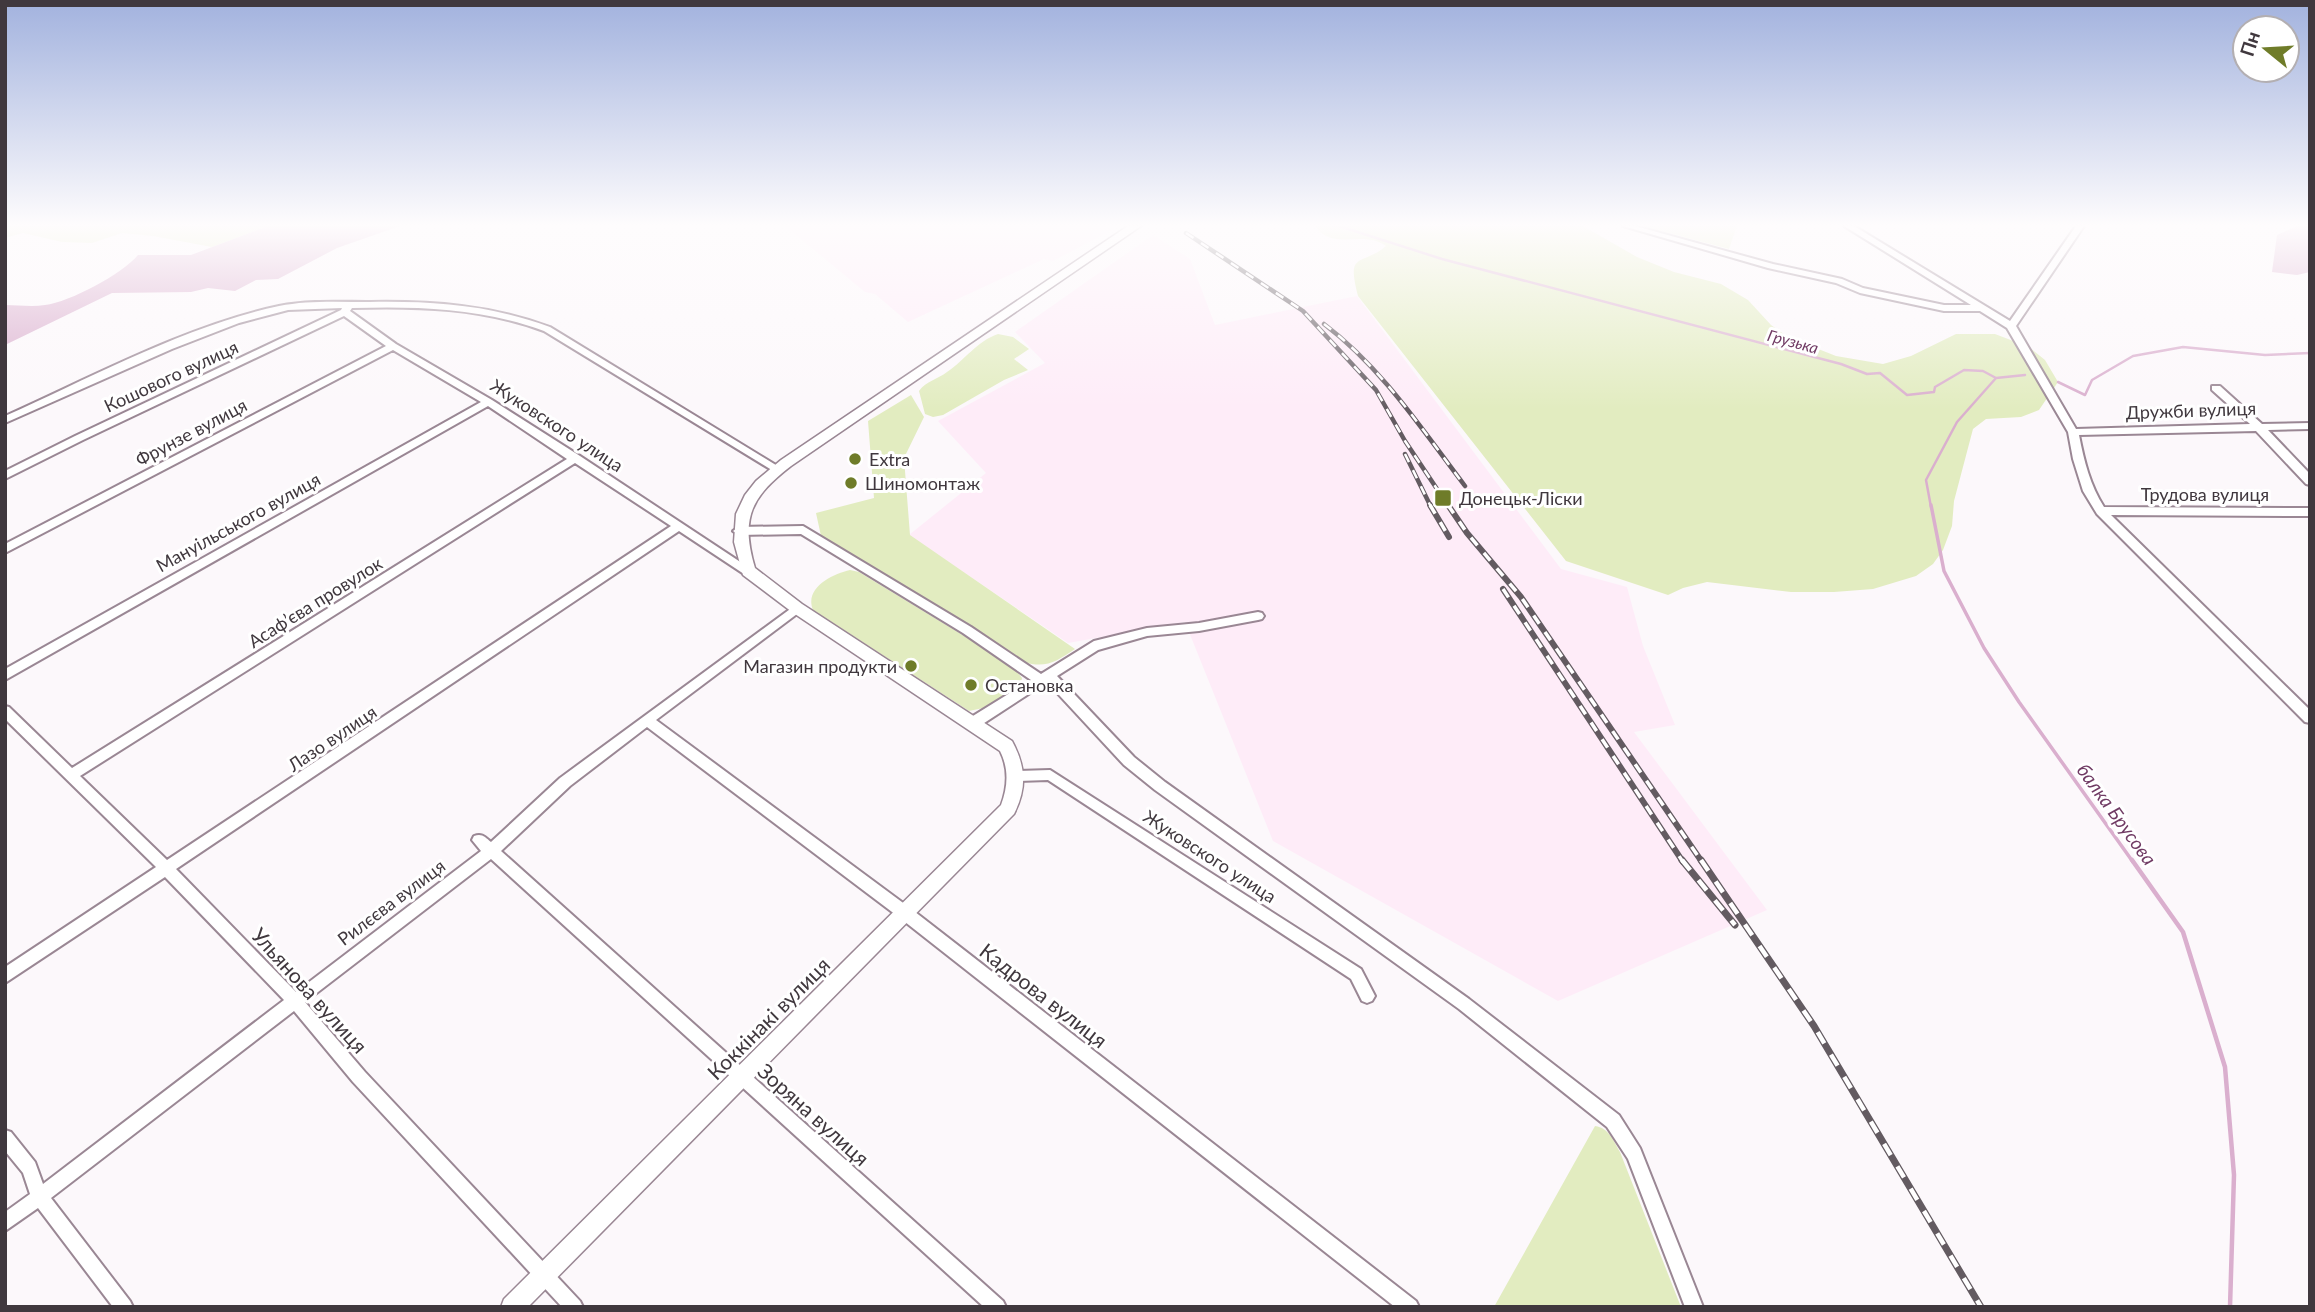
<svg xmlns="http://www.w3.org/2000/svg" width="2315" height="1312" font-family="Lato,sans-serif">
<rect width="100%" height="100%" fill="#fcf8fb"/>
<path fill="#feecf8" d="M785 226H1105L1112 230 1053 261 1044 259 908 322 875 294 865 292Z
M1153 235 1190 259 1215 325 1357 296 1561 569 1627 587 1643 646 1675 725 1634 732 1767 910 1558 1001 1273 841 1185 622 1068 643 909 535 986 473 938 421 1045 363 1015 332Z"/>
<path fill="#e2ecc0" d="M5 226H268L212 247 153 236 122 233 92 243 62 242 23 233 5 238Z
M1315 226H1583L1637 257 1674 272 1721 284 1748 300 1771 325 1788 337 1836 356 1883 364 1911 356 1956 334H1995L2029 347 2045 360 2058 382 2039 410 2021 417 1986 419 1973 429 1954 501 1952 526 1943 550 1933 564 1916 576 1873 589 1834 592H1791L1707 582 1683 588 1668 595 1566 561 1358 296C1346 250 1361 267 1386 246 1363 229 1333 252 1315 226Z
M1643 226H1737L1729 249Z
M998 334 1013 337 1029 349 1014 359 1028 370 1004 380 943 415 933 417 925 414 919 391C926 381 938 379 947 372 965 360 977 341 998 334Z
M911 395 924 417 904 458 910 535 1075 649C1057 661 1046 669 1024 662L821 536 816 513 874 498 868 421Z
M850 570 859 572 1012 665 1022 678 1020 688 988 707 969 711 813 610C804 588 832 574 850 570Z
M1595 1126C1609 1128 1613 1140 1620 1152L1681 1307H1494Z"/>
<path fill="#daafce" d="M268 226H400L337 248 278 279 256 280 235 291 208 288 191 292 112 293 5 345V305C18 305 32 307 45 305 70 302 122 274 138 255H191Z
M2297 226H2310V272L2297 275 2272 272 2277 235Z"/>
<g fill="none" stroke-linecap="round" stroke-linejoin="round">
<path stroke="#daafce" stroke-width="2.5" d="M1339 226 1442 259 1841 364 1867 374 1880 373 1907 395 1934 392 1935 387 1964 370 1983 371 1996 378 2025 375
M2058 382 2085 395 2092 380 2133 356 2183 347 2265 355 2310 353
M1931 507 1926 480 1957 422 1996 378"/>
<path stroke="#daafce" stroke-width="3.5" d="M1931 505 1944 571 1984 648 2019 702 2133 862"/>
<path stroke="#daafce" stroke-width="4.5" d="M2132 860 2183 932 2225 1067 2234 1175 2230 1307"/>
<g stroke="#9a8794" stroke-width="4">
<path id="minor" d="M1623 226H1635L1773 264 1842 279 1863 288 1944 305H1971L1844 226H1854L2010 321 2076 226H2084L2016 326 2076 429 2250 424 2212 390V386H2220L2262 424 2310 423V429L2268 430 2310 474V485L2306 484 2256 431 2079 435C2084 461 2090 485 2104 507L2310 508V516L2111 515 2310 710V723L2305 722 2097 514 2083 491 2073 459 2068 432 2007 328 1980 311H1944L1860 293 1836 283 1768 268Z
M370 302C433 301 491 305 550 327L784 470 779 474 775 472 544 331C481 308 418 306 352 308L350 311 396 344 492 400 580 456 754 571 752 574H744L679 531 176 869 296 992 481 851 472 840 474 836C482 833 485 837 491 842L560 778 797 604 801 605 803 608 801 611 656 720 910 908 1416 1301 1419 1307H1395L900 918 647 727 570 786 501 851 1003 1301 1006 1307H984L491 859 305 1002 365 1072 580 1301 583 1307H562L353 1082 294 1011 51 1198 130 1301 133 1307H113L38 1208 5 1231V1212L30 1194 23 1173 5 1151V1130L11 1132 35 1162 43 1184 284 1000 165 877 5 983V967L156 867 5 719V706L9 707 72 768 567 459 488 406 5 680V669L481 402 393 350 5 553V544L386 346 344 316 83 440 5 479V471L75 436 341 310 342 308 288 310 239 323 172 349 5 423V416C90 378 188 325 279 306 308 300 340 302 370 302ZM575 463 671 526 167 860 80 776Z
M803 526 971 627 1041 674 1094 641 1147 628 1199 623 1258 612 1262 613 1264 616 1262 619 1258 620 1199 631 1147 636 1098 650 1057 676 1134 757 1165 782 1469 999 1619 1115 1640 1148 1703 1307H1685L1628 1159 1607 1127 1459 1009 1155 790 1124 765 1047 682 978 727H968L967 723 968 719 1031 680 963 633 801 534 739 535 733 531 739 527Z
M1050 770 1361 969 1375 996 1372 1001 1367 1003 1362 1001 1351 979 1048 780 1018 781 1013 780 1011 776 1013 772 1018 771Z"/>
</g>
<g stroke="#9a8794" stroke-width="3">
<path id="tertiary" d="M1128 226H1141L791 466C751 497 740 518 755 568L802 604 1012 741C1026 767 1027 788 1014 814L528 1307H501L504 1299 1001 805C1008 786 1009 769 1000 751L792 612 743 575 734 542 736 514 745 495 756 481 781 460Z"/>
</g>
<use href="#minor" fill="#fff" fill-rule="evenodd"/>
<use href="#tertiary" fill="#fff" fill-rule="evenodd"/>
<g stroke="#635b61" stroke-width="4.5">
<path id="rail-far2" d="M1186 233 1303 311 1376 390 1405 441 1449 507
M1324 324C1382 368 1421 428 1465 486
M1405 454 1431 507"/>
</g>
<g stroke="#635b61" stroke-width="6">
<path id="rail-far1" d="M1430 505 1449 537
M1448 505 1467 533 1521 597 1702 862
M1503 589 1683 862"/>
</g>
<g stroke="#635b61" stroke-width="7">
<path id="rail" d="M1682 860 1735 925
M1701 860 1814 1026 1981 1307"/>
</g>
<use href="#rail-far2" stroke="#fff" stroke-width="2.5" stroke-dasharray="9" stroke-linecap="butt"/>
<use href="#rail-far1" stroke="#fff" stroke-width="3.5" stroke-dasharray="10" stroke-linecap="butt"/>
<use href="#rail" stroke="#fff" stroke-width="4.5" stroke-dasharray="13" stroke-linecap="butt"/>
</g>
<linearGradient id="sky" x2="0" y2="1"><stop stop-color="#a2b2de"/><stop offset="0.55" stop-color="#fefcfd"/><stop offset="1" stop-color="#fefcfd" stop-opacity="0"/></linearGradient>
<rect width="2315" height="409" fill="url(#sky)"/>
<g fill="#6f7c29" stroke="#fff" stroke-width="2.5">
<circle cx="855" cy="459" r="7"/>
<circle cx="851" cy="483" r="7"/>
<rect x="1434" y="489" width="18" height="18" rx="3.5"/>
<circle cx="911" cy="666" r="7"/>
<circle cx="971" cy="685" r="7"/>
</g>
<g text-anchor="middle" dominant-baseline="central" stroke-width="6" stroke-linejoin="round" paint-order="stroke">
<g font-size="16" font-style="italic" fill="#703b64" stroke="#fff">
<text transform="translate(1793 341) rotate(15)">Грузька</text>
</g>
<g font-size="18" fill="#40383e" stroke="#fff">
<text transform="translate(171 376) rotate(-25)">Кошового вулиця</text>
<text transform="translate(2191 410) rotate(-2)">Дружби вулиця</text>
<text transform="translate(557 425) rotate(33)">Жуковского улица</text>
<text transform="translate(191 432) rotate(-28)">Фрунзе вулиця</text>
<text x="2205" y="494">Трудова вулиця</text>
<text transform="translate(238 522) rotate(-29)">Мануільського вулиця</text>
<text transform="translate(315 602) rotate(-32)">Асаф’єва провулок</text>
<text transform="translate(332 738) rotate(-34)">Лазо вулиця</text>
<text transform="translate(1210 856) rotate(33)">Жуковского улица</text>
<text transform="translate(391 902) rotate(-37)">Рилєєва вулиця</text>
</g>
<g font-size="18" fill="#40383e" stroke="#fff" text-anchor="start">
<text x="869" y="459">Extra</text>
<text x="865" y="483">Шиномонтаж</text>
<text x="1459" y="498">Донецьк-Ліски</text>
<text x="897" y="666" text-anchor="end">Магазин продукти</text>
<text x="985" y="685">Остановка</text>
</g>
<g font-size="19" font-style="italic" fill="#703b64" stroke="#fff">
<text transform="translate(2117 814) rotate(54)">балка Брусова</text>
</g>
<g font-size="21" fill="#40383e" stroke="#fff">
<text transform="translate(310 990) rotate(48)">Ульянова вулиця</text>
<text transform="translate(1044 995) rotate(38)">Кадрова вулиця</text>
<text transform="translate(768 1018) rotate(-45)">Коккінакі вулиця</text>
<text transform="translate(814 1114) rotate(42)">Зоряна вулиця</text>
</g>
</g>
<rect width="2315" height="1312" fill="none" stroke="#40383e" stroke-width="14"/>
<g transform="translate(2266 49) rotate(288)"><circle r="33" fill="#ffffff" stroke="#b3afb2" stroke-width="2"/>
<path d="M0-5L12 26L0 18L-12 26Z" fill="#6f7c29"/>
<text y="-10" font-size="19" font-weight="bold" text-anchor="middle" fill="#40383e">Пн</text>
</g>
</svg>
